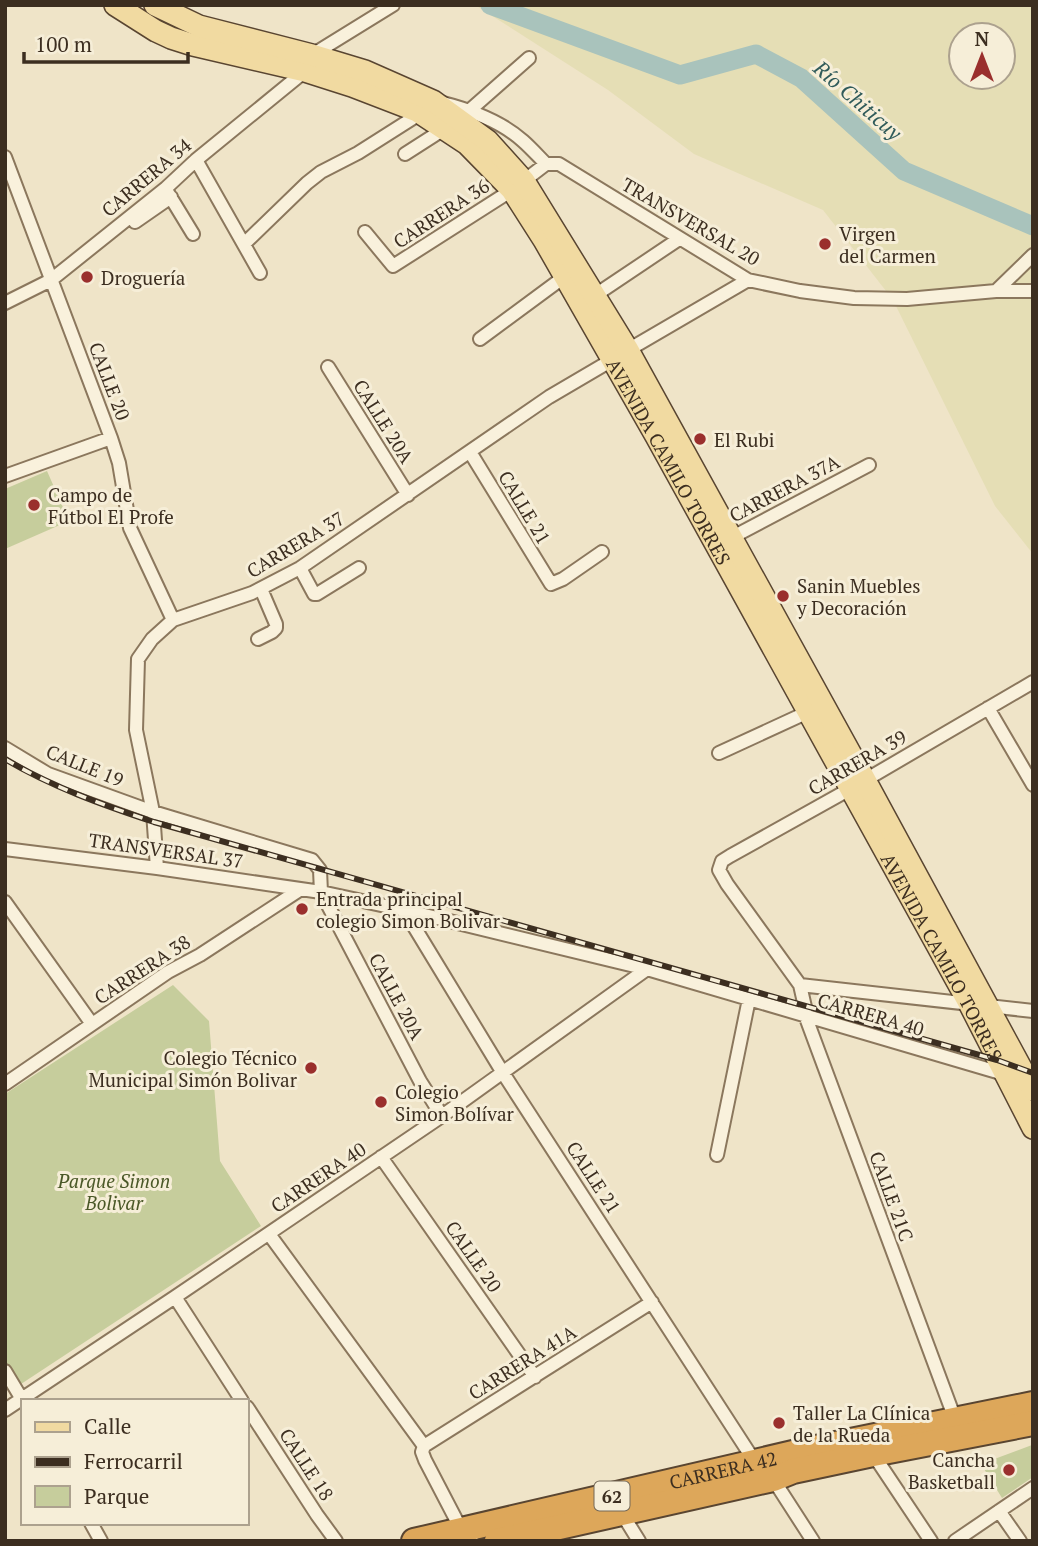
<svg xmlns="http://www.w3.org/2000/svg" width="1038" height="1546" font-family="'PT Serif',serif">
<rect width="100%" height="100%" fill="#efe4c8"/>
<path fill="#e5deb5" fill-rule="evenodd" d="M475 5H1033V554L995 506 893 300 823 210 694 154 608 90ZM961 35H1003V77H961Z"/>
<path fill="#c6cd9c" d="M47 471 69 521 5 549V489Z
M173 985 209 1021 220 1161 261 1226 18 1386 5 1362V1094Z
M1032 1445 1033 1477 1002 1498 981 1464Z"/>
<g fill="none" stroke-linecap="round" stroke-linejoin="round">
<path stroke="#a9c3bc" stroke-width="19" d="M490 5 680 75 756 54 801 78 904 171 1033 226"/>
<g stroke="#8b775d" stroke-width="16">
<path id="street" d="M312 55 393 5
M443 103C470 110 502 122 523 141 531 148 539 157 546 164
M470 110 529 58
M405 154 444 129
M5 157 111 438 119 463 130 528 173 620
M196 160 260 273
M168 193 193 234
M135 222 171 197
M365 232 393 266 512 190 546 164H559L748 280 800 291 854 298 907 299 996 291H1033
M244 244 307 183 321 172 358 153 421 113
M996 291 1033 255
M594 296 679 239
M5 303 51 280 166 188 196 160 305 71
M480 339 564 277
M628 350 748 280
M328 367 408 495
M470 452 551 584 563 579 602 552
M5 476 111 438
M727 540 869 465
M300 568 314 594H317L359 568
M258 639 272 632 276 628V624L261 589
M988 708 1033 785
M5 748 48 774 153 812 312 860 320 870 321 892 420 1081 442 1116
M719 753 808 712
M5 849 157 868 321 892 404 910 647 969 1004 1074
M157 868 153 812 136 730 138 659 152 639 173 620 252 593 300 568 549 397 612 360
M5 902 92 1024
M404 910 503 1073 755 1462
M800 985 1033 1011
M5 1084 168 972 200 955 301 889
M717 1155 749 999
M381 1157 535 1377
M269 1234 424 1446
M175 1297 242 1401
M5 1371 23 1401
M247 1407 317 1515 336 1541
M5 1410 175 1297 442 1116 647 969
M955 1419 805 1015V1007L800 985 727 884 719 870 722 861 730 856 850 789 1033 682
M873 1454 931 1541
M773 1479 813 1541
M999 1511 1020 1541
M621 1512 639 1541
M91 1523 101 1541
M472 1541 462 1531 425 1460 422 1452 424 1446 652 1302
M955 1541 1033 1488"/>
</g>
<g stroke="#594531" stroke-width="24">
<g id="primary">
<path id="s1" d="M115 5 156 31 171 38 193 45 305 71 352 86 417 111 467 144 512 190 544 240 656 436 969 1003 1033 1128"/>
<path d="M155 5 199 26 312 55 365 71 433 101 488 141 524 181 628 350 865 780 1033 1090"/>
</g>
</g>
<g stroke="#594531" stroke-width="28">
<g id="highway">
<path id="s2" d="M414 1541 806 1450 1033 1404"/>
<path d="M497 1541 773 1479 793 1471 873 1454 1033 1423"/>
</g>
</g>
<use href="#street" stroke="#f9f1dc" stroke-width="12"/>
<use href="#primary" stroke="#f1daa1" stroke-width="21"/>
<use href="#highway" stroke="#dda75a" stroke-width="24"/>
<g stroke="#3c2e20" stroke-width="6">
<path id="rail" d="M5 759C52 787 103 805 154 822L997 1060 1033 1073"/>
</g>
<use href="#rail" stroke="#f6eed8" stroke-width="3.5" stroke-dasharray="10" stroke-linecap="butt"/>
</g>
<g fill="#9a2f2d" stroke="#f6eed8" stroke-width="2.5">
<circle cx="825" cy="244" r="7"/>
<circle cx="87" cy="277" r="7"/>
<circle cx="700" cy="439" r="7"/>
<circle cx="34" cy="505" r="7"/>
<circle cx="783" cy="596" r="7"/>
<circle cx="302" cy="909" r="7"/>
<circle cx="311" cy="1068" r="7"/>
<circle cx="381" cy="1102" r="7"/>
<circle cx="779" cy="1423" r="7"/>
<circle cx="1009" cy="1470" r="7"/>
</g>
<g text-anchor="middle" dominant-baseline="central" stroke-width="6" stroke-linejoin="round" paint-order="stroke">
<rect fill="#f6eed8" stroke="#746857" stroke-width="2" x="594.5" y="1481.5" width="35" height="29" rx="5"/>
<g font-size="18" font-weight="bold" fill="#3c2e20">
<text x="612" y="1496">62</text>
</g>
<g font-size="19" fill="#3c2e20" stroke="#f6eed8">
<text transform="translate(146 177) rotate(-40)">CARRERA 34</text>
<text transform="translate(441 213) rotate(-33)">CARRERA 36</text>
<text transform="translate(691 221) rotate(30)">TRANSVERSAL 20</text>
<text transform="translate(110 381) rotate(69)">CALLE 20</text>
<text transform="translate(384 421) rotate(58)">CALLE 20A</text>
<text stroke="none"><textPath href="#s1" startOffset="760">AVENIDA CAMILO TORRES</textPath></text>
<text transform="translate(784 488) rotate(-28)">CARRERA 37A</text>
<text transform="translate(525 507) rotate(59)">CALLE 21</text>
<text transform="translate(295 544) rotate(-31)">CARRERA 37</text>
<text transform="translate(857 762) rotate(-30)">CARRERA 39</text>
<text transform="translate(85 765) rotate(22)">CALLE 19</text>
<text transform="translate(166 850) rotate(8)">TRANSVERSAL 37</text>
<text stroke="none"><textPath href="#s1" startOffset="1326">AVENIDA CAMILO TORRES</textPath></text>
<text transform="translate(142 969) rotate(-33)">CARRERA 38</text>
<text transform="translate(397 996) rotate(62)">CALLE 20A</text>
<text transform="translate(871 1014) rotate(16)">CARRERA 40</text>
<text transform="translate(318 1177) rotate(-34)">CARRERA 40</text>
<text transform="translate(594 1177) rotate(57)">CALLE 21</text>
<text transform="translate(892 1196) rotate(70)">CALLE 21C</text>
<text transform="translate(474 1256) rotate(55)">CALLE 20</text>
<text transform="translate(522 1362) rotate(-32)">CARRERA 41A</text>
<text transform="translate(307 1464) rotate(57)">CALLE 18</text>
<text stroke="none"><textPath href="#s2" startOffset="317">CARRERA 42</textPath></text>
</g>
<g font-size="19" fill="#3c2e20" stroke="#f6eed8" text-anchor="start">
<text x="839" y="233">Virgen<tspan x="839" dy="22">del Carmen</tspan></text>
<text x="101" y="277">Droguería</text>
<text x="714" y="439">El Rubi</text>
<text x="48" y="494">Campo de<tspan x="48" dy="22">Fútbol El Profe</tspan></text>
<text x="797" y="585">Sanin Muebles<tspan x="797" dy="22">y Decoración</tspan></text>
<text x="316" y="898">Entrada principal<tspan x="316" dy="22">colegio Simon Bolivar</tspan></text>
<text x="297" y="1057" text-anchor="end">Colegio Técnico<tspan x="297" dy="22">Municipal Simón Bolivar</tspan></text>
<text x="395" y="1091">Colegio<tspan x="395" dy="22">Simon Bolívar</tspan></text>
<text x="793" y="1412">Taller La Clínica<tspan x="793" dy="22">de la Rueda</tspan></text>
<text x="995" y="1459" text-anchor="end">Cancha<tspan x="995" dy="22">Basketball</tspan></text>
</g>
<g font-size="19" font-style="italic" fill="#4a5827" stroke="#f6eed8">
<text x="114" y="1180">Parque Simon<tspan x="114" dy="22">Bolivar</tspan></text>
</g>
<g font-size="21" font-style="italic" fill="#305b5a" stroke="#f6eed8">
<text transform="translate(858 100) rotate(41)">Río Chiticuy</text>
</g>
</g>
<rect width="1038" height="1546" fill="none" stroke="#3c2e20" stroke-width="14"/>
<rect x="21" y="1399" width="228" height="126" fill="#f6eed8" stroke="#aca18e" stroke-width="2"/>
<rect x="35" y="1422" width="35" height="10" fill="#f1daa1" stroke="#aca18e" stroke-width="2"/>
<text x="84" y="1434" font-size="21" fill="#3c2e20">Calle</text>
<rect x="35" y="1457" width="35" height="10" fill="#3c2e20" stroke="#aca18e" stroke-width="2"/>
<text x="84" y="1469" font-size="21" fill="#3c2e20">Ferrocarril</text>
<rect x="35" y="1486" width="35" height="21" fill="#c6cd9c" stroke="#aca18e" stroke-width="2"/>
<text x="84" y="1504" font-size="21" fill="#3c2e20">Parque</text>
<g transform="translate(982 56)"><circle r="33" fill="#f6eed8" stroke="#aca18e" stroke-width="2"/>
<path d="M0-5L12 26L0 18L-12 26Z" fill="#9a2f2d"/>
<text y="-10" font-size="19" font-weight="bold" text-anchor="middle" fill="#3c2e20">N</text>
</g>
<path d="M24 52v10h164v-10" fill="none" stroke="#3c2e20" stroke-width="3.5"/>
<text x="35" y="52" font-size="21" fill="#3c2e20" stroke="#f6eed8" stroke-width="5" paint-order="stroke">100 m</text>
</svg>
